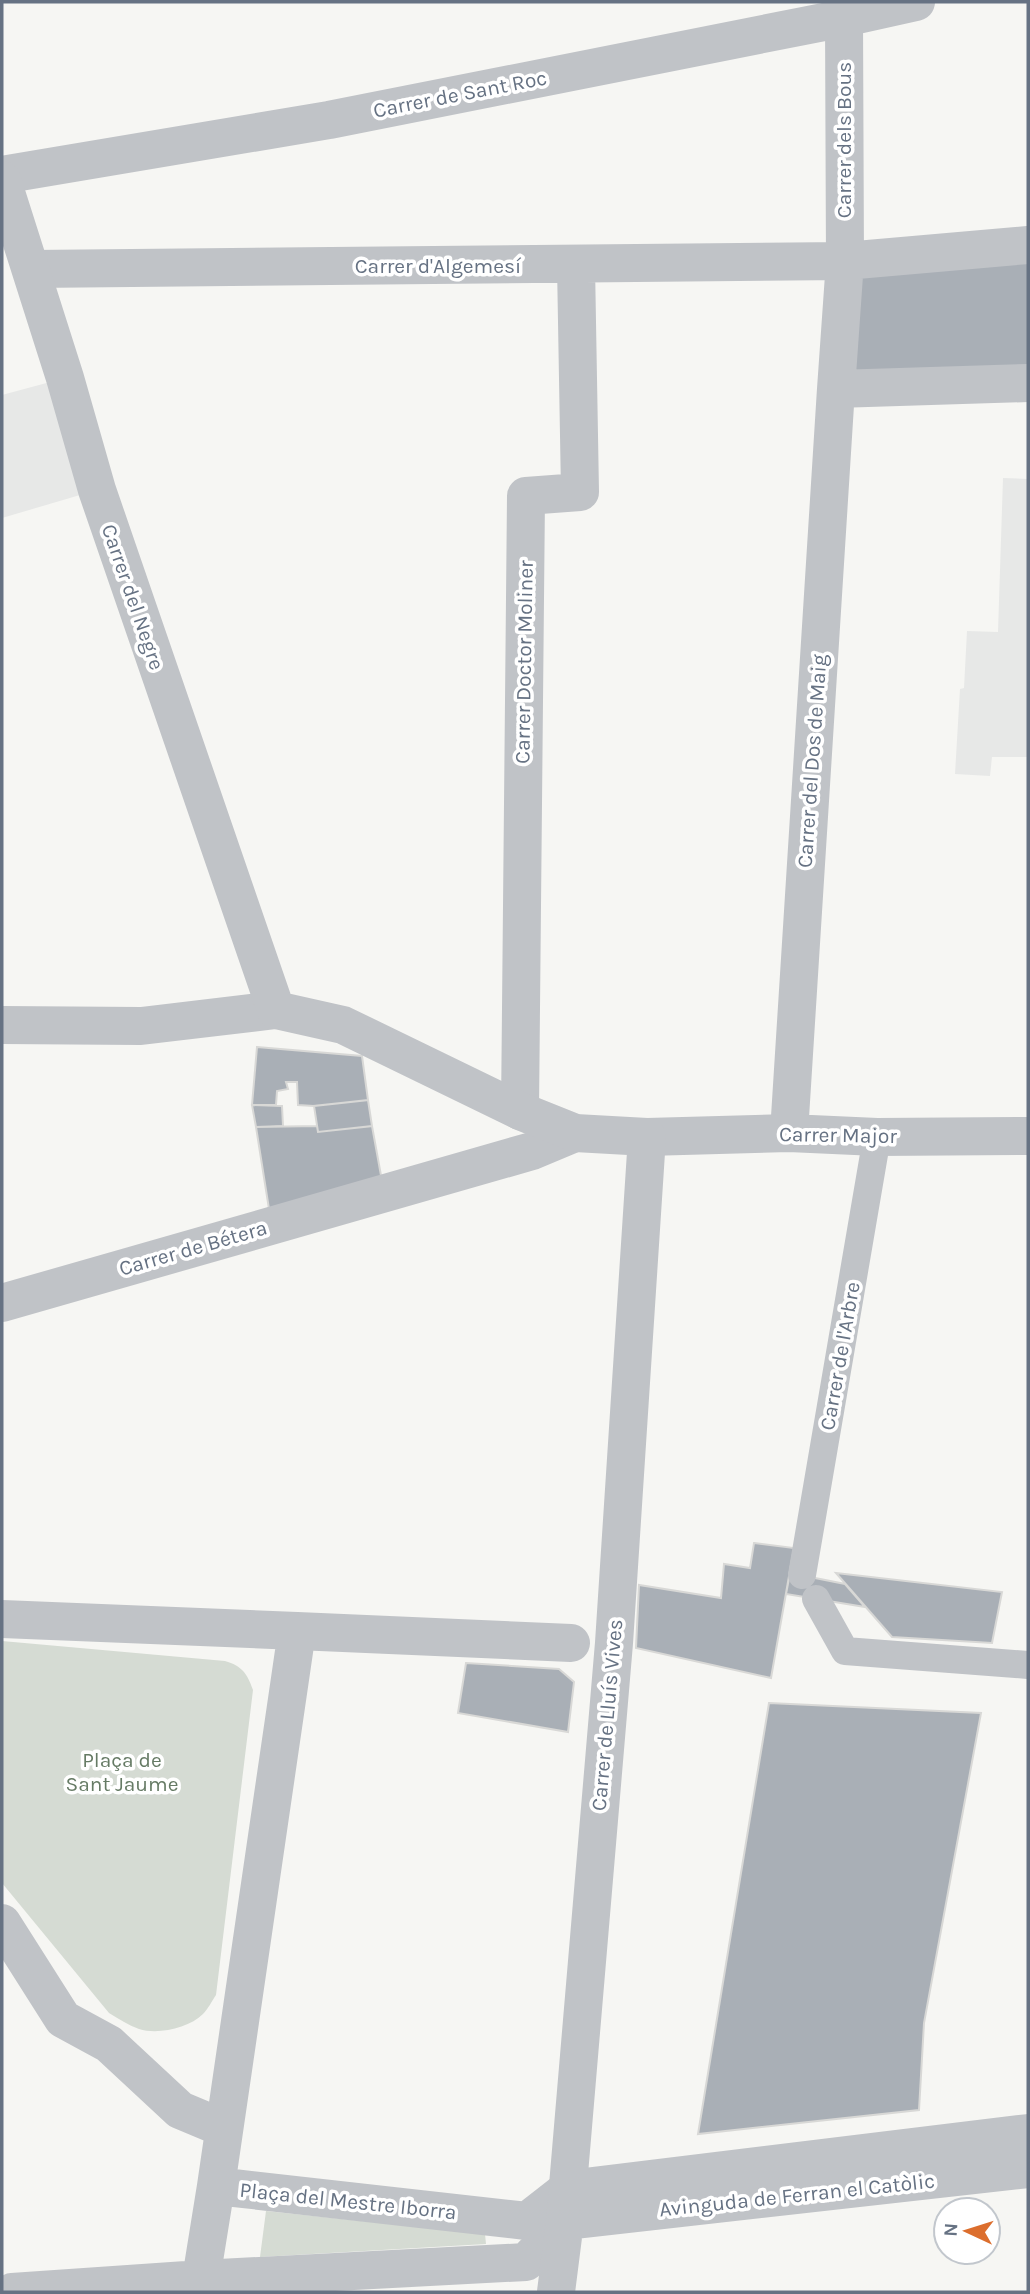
<svg xmlns="http://www.w3.org/2000/svg" width="1030" height="2294" font-family="Karla,sans-serif">
<rect width="100%" height="100%" fill="#f6f6f3"/>
<path fill="#e7e8e7" d="M65 378 97 490 2 518V395Z
M1003 478 1028 479V757H992L990 776 955 774 960 689 964 688 967 631 998 632Z"/>
<path fill="#d5dbd3" d="M2 1641 225 1661C242 1666 247 1673 253 1690L216 1995C212 2001 208 2009 203 2014 189 2028 158 2035 139 2029 128 2025 119 2019 109 2013L2 1883Z
M266 2211 485 2234 486 2244 260 2257Z"/>
<path fill="#a9afb6" stroke="#d8d8d6" stroke-width="2" d="M1028 257V377L844 382 852 266Z
M257 1047 362 1056 368 1100 314 1106 298 1105 297 1082H286L288 1089 277 1091 276 1105H252Z
M368 1100 372 1126 318 1132 314 1106Z
M252 1105 282 1106 283 1126 256 1127Z
M317 1126 318 1132 372 1126 382 1181 269 1209 256 1127Z
M754 1543 794 1548 771 1678 636 1648 639 1585 721 1598 724 1564 750 1568Z
M790 1573 845 1584 865 1607 786 1594Z
M836 1573 1002 1592 992 1643 892 1637Z
M466 1663 559 1669 574 1682 568 1732 458 1713Z
M769 1703 981 1713 924 2023 919 2110 698 2134Z"/>
<g fill="none" stroke-linecap="round" stroke-linejoin="round">
<path stroke="#c0c3c7" stroke-width="28" d="M802 1575 877 1137
M816 1599 845 1651 1028 1665"/>
<path stroke="#c0c3c7" stroke-width="38" d="M2 175 329 120 844 18 916 2
M1028 245 845 261 836 389 1028 383
M32 269 845 261 844 18 841 2
M2 1025 141 1026 276 1010
M520 1111 526 496 580 492 576 265
M789 1133 836 389
M647 1137 789 1133 877 1137 1028 1136
M2 1303 532 1151 575 1133
M2 1619 297 1631 216 2186
M297 1631 571 1643
M2 1923 63 2019 109 2044 180 2110 223 2128
M565 2221 526 2262 201 2279 216 2186 527 2221 568 2189
M12 2292 201 2279 198 2292"/>
<path stroke="#c0c3c7" stroke-width="38" d="M2 180 65 378 97 490 276 1010 343 1025 520 1111 575 1133 647 1137 614 1643 565 2221 556 2292
M568 2189 1028 2133
M565 2221 1028 2169"/>
</g>
<g text-anchor="middle" dominant-baseline="central" stroke-width="7" stroke-linejoin="round" paint-order="stroke">
<g font-size="21" fill="#667283" stroke="#fff">
<text transform="translate(460 94) rotate(-11)">Carrer de Sant Roc</text>
<text transform="translate(844 140) rotate(-90)">Carrer dels Bous</text>
<text x="438" y="266">Carrer d'Algemesí</text>
<text transform="translate(133 597) rotate(71)">Carrer del Negre</text>
<text transform="translate(524 662) rotate(-89)">Carrer Doctor Moliner</text>
<text transform="translate(812 761) rotate(-86)">Carrer del Dos de Maig</text>
<text transform="translate(838 1135) rotate(1)">Carrer Major</text>
<text transform="translate(193 1248) rotate(-16)">Carrer de Bétera</text>
<text transform="translate(840 1356) rotate(-80)">Carrer de l'Arbre</text>
<text transform="translate(607 1715) rotate(-85)">Carrer de Lluís Vives</text>
<text transform="translate(797 2195) rotate(-6)">Avinguda de Ferran el Catòlic</text>
<text transform="translate(348 2201) rotate(6)">Plaça del Mestre Iborra</text>
</g>
<g font-size="21" fill="#667b65" stroke="#fff">
<text x="122" y="1760">Plaça de<tspan x="122" dy="24">Sant Jaume</tspan></text>
</g>
</g>
<rect width="1030" height="2294" fill="none" stroke="#667283" stroke-width="7"/>
<g transform="translate(967 2231) rotate(274)"><circle r="33" fill="#ffffff" stroke="#c2c7cd" stroke-width="2"/>
<path d="M0-5L12 26L0 18L-12 26Z" fill="#dc6e2d"/>
<text y="-10" font-size="19" font-weight="bold" text-anchor="middle" fill="#667283">N</text>
</g>
</svg>
